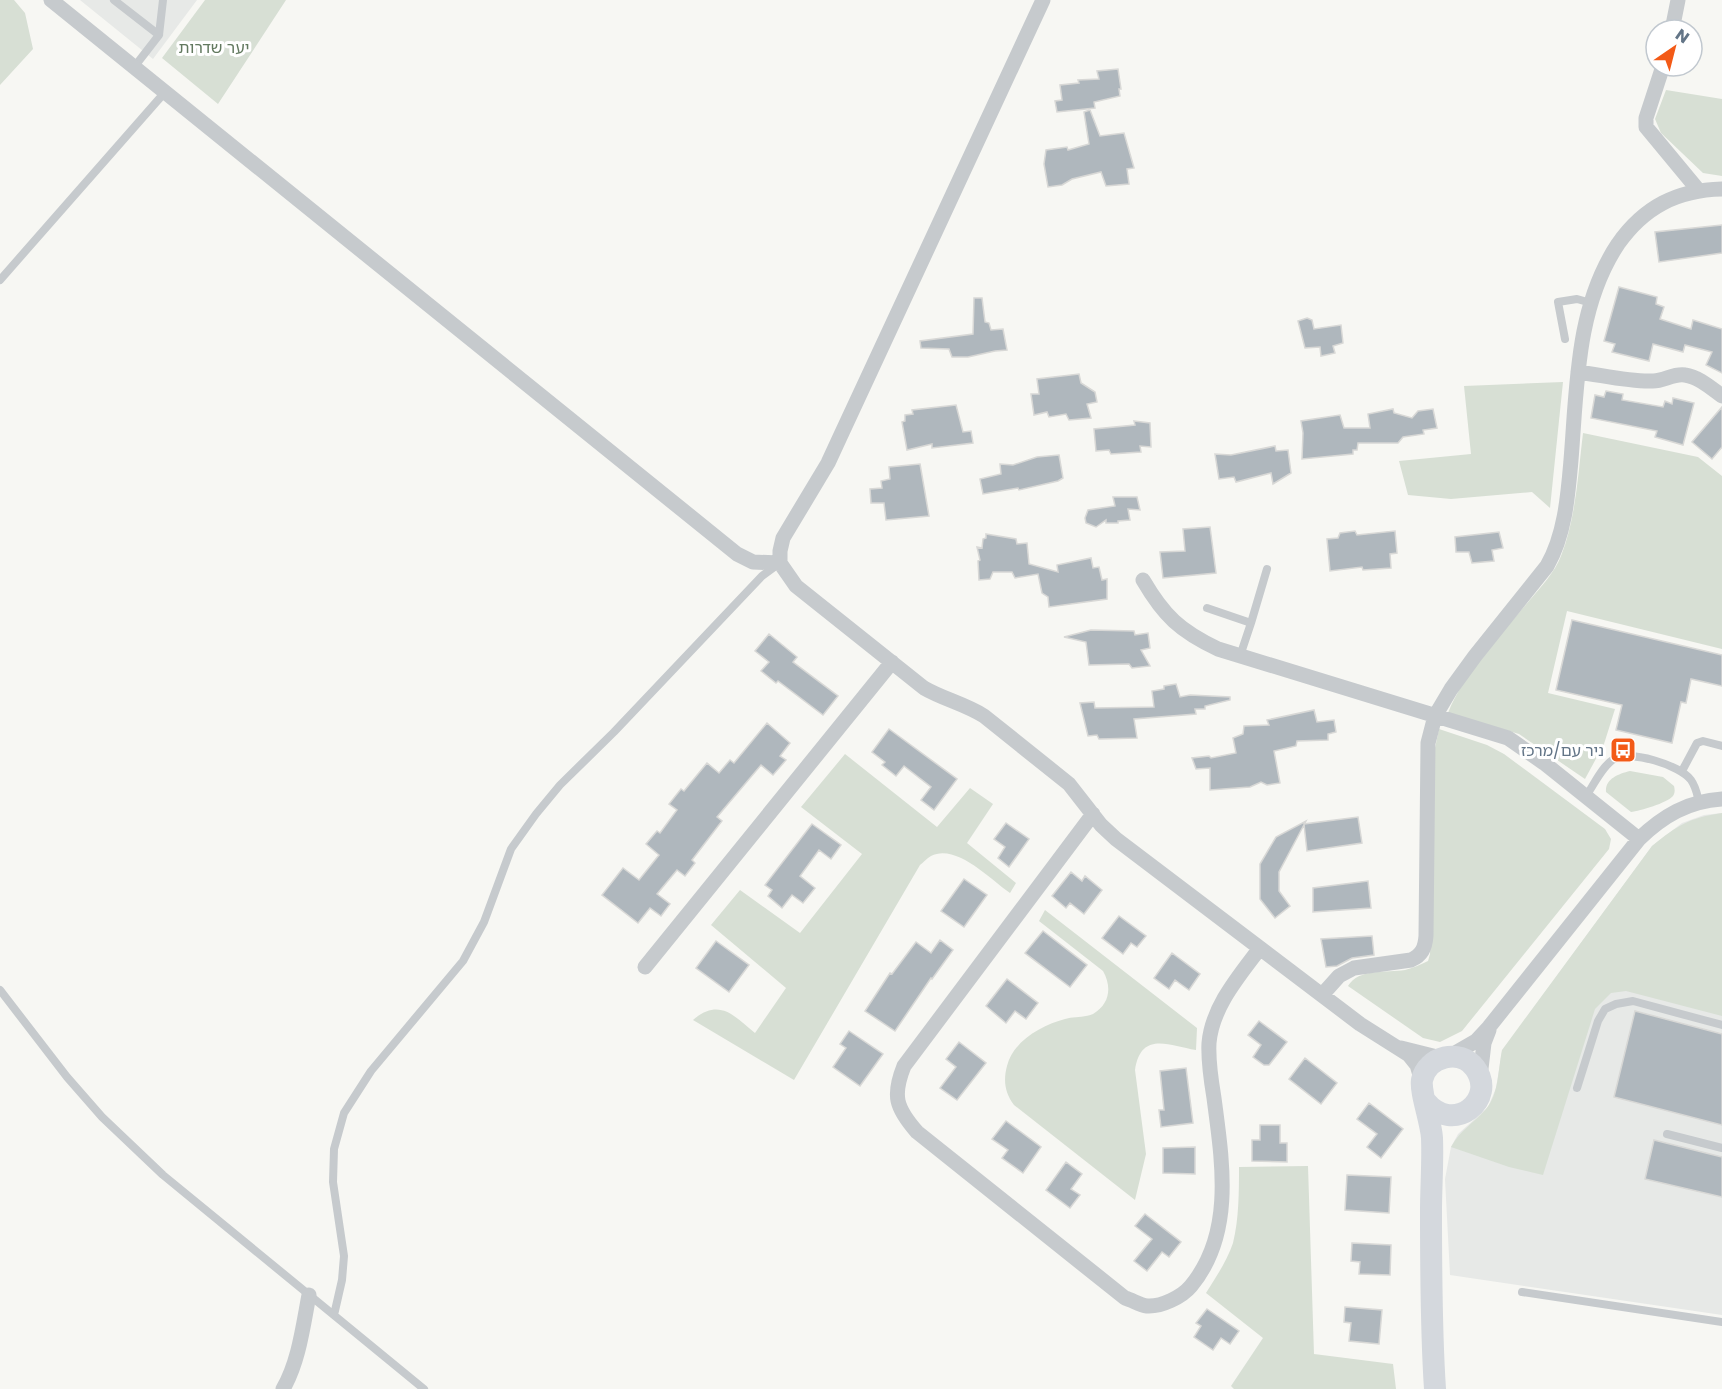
<svg xmlns="http://www.w3.org/2000/svg" width="1722" height="1389" font-family="Poppins,'Noto Sans Hebrew',sans-serif">
<rect width="100%" height="100%" fill="#f7f7f3"/>
<path fill="#e7e9e7" d="M80 0H197L153 59Z
M1722 813V1315L1450 1275 1445 1179 1451 1147 1458 1134 1488 1107 1496 1088 1502 1051 1652 846 1682 823 1704 815Z"/>
<path fill="#d7dfd4" d="M0 0H14L25 13 33 49 0 85Z
M205 0H286L218 104 162 58Z
M1666 90 1722 99V176L1703 173 1661 133 1655 119Z
M1563 382 1550 508 1532 492 1451 499 1408 495 1399 461 1471 454 1464 386Z
M1583 433 1698 457 1722 476V649L1567 611 1548 693 1615 709 1604 744 1585 779 1519 734 1448 713C1465 671 1500 636 1529 601 1540 588 1555 572 1561 556 1576 518 1578 474 1583 433Z
M1439 729 1487 745 1504 754 1605 829 1611 839 1609 849 1462 1031 1440 1042 1423 1038 1348 986C1359 968 1386 973 1405 970 1413 968 1420 965 1428 961L1430 954 1435 748Z
M845 754 937 827 970 788 993 804 967 843 1016 883 1010 893C990 879 956 843 931 856 927 858 923 863 920 865L794 1080 693 1020C720 997 735 1017 755 1033L786 988 711 925 740 890 800 933 862 854 801 807Z
M1630 771 1663 777 1674 786C1675 790 1675 793 1673 796 1667 803 1640 811 1631 812L1606 792C1605 779 1618 774 1630 771Z
M1722 813V1016L1626 991 1611 993 1595 1009 1543 1175 1509 1167 1451 1147C1461 1129 1473 1124 1486 1109 1499 1094 1498 1069 1502 1050L1652 846C1678 825 1689 818 1722 813Z
M1045 910 1197 1028 1196 1050C1168 1045 1141 1031 1135 1070L1146 1154 1135 1200 1014 1105C1005 1093 1003 1081 1007 1066 1013 1041 1042 1025 1065 1019 1074 1016 1085 1018 1093 1014 1110 1004 1112 987 1103 971L1039 921Z
M1308 1166 1314 1354 1393 1364 1396 1389H1234L1231 1386 1263 1338 1206 1293C1216 1277 1227 1261 1233 1243 1239 1219 1239 1191 1239 1167Z"/>
<path fill="#afb7bd" stroke="#d8d8d6" stroke-width="1.5" d="M1118 69 1121 89H1119L1120 96 1094 102 1095 108 1057 112 1055 101 1062 100 1060 85 1079 83 1078 80 1099 79 1097 71Z
M1090 110 1100 136 1124 133 1134 168 1127 169 1129 184 1106 186 1101 172 1072 179 1062 185 1048 187 1044 164 1046 150 1067 147 1068 150 1089 144 1084 112Z
M1722 225V253L1659 262 1655 232Z
M1619 287 1657 297 1656 304 1664 307 1660 319 1691 329 1693 320 1722 329V373L1706 365 1712 352 1685 345 1683 352 1653 344 1649 361 1612 352 1615 344 1604 341Z
M974 298H982L985 322 989 323 991 330 1003 329 1007 350 995 351 968 357H952L949 349 921 348 920 341 973 334Z
M1307 318 1312 320 1314 329 1341 325 1343 343 1333 346 1335 353 1321 356 1320 347 1305 348 1298 321Z
M1079 374 1081 383 1095 392 1097 402 1087 404 1091 418 1069 420 1066 414 1049 417 1047 412 1034 415 1031 394H1039L1037 379Z
M1606 391 1623 394 1622 400 1663 407 1665 401 1672 404 1673 398 1694 403 1683 445 1655 437 1657 431 1591 418 1595 395 1604 397Z
M956 405 963 432 971 431 973 443 932 448V444L907 450 902 422 905 421V415L913 414 912 410Z
M1722 407V447L1712 459 1692 442Z
M1393 409 1394 413 1412 418 1418 411 1433 409 1437 428 1423 430 1424 434 1403 437 1398 443H1358L1357 450H1353V454L1302 459 1303 433 1301 421 1340 415 1344 428H1370L1368 414Z
M1134 421 1150 423 1151 447 1140 446 1141 452 1111 454 1109 450 1096 451 1094 429 1135 425Z
M1275 446 1276 451 1288 450 1291 473 1273 484 1271 473 1236 482 1234 477 1219 479 1215 454 1231 455Z
M1059 455 1063 478 1058 481 1019 490 1018 488 983 494 980 479 1001 474 1000 464 1013 465 1037 457Z
M920 464 929 516 886 520 884 503H871L870 489 882 488 881 481 890 479 889 467Z
M1113 497H1137L1140 510 1128 509 1130 520 1118 521V523H1106V520L1096 527 1086 523 1085 518 1088 510 1115 506Z
M1210 527 1216 573 1163 578 1160 552 1185 551 1183 529Z
M1355 531 1357 535 1395 531 1397 553 1390 554 1391 568 1363 570 1362 567 1330 571 1327 539 1338 538 1340 533Z
M1499 532 1503 548 1492 550 1494 561 1472 563 1469 552H1456L1455 537Z
M986 534 1016 539 1017 544 1027 543 1029 564 1058 572 1057 565 1091 558 1093 568 1099 567 1102 580 1107 579V599L1049 607 1048 597 1042 593 1038 574 1015 578 1012 572H993L990 579 979 580 978 561 980 560 977 547 982 548 983 539 986 538Z
M1572 620 1722 655V686L1691 679 1686 703 1681 702 1672 743 1616 730 1622 705 1556 690Z
M1091 630 1134 631 1135 635 1148 633 1150 648 1141 650 1150 666 1132 668 1129 664 1089 665 1086 642 1064 637Z
M769 634 797 657 793 662 838 696 823 715 778 681 776 683 761 671 769 662 755 651Z
M1176 684 1180 697 1190 695 1230 697V700L1205 706V709H1195L1196 714 1134 719 1137 738 1099 739 1097 735 1088 736 1080 703 1094 702 1095 708 1154 707 1152 691 1164 689V686Z
M1314 710 1317 722 1334 720 1336 732 1328 734V740L1297 741 1296 746 1274 751 1280 783 1267 785 1261 782 1250 787 1210 790V768L1196 769 1192 758 1209 756 1211 758 1236 753 1233 738 1243 734 1244 726 1269 725 1267 720Z
M767 723 790 743 780 756 786 760 773 775 761 765 717 817 722 821 692 860 695 863 685 876 677 870 657 894 670 904 661 916 650 908 638 923 602 895 623 868 639 880 659 855 646 844 657 831 660 833 677 810 669 804 681 789 684 791 707 763 719 773 730 760 734 763Z
M889 729 957 779 934 810 921 800 931 787 904 766 896 776 882 765 885 762 872 752Z
M1358 817 1362 843 1307 851 1304 824Z
M1306 821 1279 872V891L1290 906 1275 918 1260 899V864L1276 837Z
M1006 823 1029 839 1009 867 998 858 1005 847 994 839Z
M812 824 841 845 831 859 819 850 800 876 815 888 803 903 792 895 782 908 768 896 772 890 765 885Z
M1071 872 1082 881 1085 876 1102 890 1084 914 1070 903 1066 908 1052 896Z
M964 879 987 895 964 927 941 911Z
M1368 881 1371 908 1313 912V888Z
M1119 916 1146 936 1137 947 1131 943 1123 954 1102 938Z
M1043 931 1087 965 1070 987 1025 953Z
M1372 936 1374 955 1352 958 1337 966 1326 967 1321 939Z
M940 940 953 950 932 979 931 978 895 1031 865 1011 890 973 892 974 916 942 931 953Z
M716 941 749 965 729 992 696 968Z
M1172 953 1200 974 1189 990 1175 980 1169 989 1154 978Z
M1007 979 1038 1003 1026 1019 1015 1011 1006 1023 986 1006Z
M1635 1011 1722 1034V1125L1614 1097Z
M1259 1021 1287 1042 1269 1065H1264L1253 1057 1261 1045 1248 1035Z
M849 1031 883 1054 860 1086 833 1067 846 1048 840 1044Z
M959 1042 986 1063 957 1100 940 1088 956 1067 946 1059Z
M1305 1058 1337 1083 1321 1104 1289 1079Z
M1186 1068 1193 1123 1161 1127 1159 1110H1164L1160 1071Z
M1369 1103 1403 1129 1381 1158 1367 1147 1377 1134 1357 1119Z
M1006 1121 1041 1147 1023 1173 1002 1158 1008 1150 992 1139Z
M1260 1125H1280V1143H1287V1162L1252 1161V1140H1260Z
M1654 1140 1722 1157V1197L1645 1179Z
M1195 1147V1174L1163 1173V1148Z
M1066 1162 1082 1174 1071 1189 1080 1195 1070 1208 1046 1190Z
M1347 1175 1391 1177 1389 1213 1345 1210Z
M1145 1214 1181 1242 1169 1257 1162 1252 1147 1271 1134 1261 1152 1239 1135 1226Z
M1352 1243 1391 1245 1390 1275 1359 1274 1360 1262 1351 1261Z
M1345 1307 1382 1310 1379 1344 1349 1341 1351 1323 1344 1322Z
M1207 1309 1239 1331 1230 1344 1221 1338 1213 1350 1194 1337 1201 1326 1196 1323Z"/>
<g fill="none" stroke-linecap="round" stroke-linejoin="round">
<path stroke="#c6cacd" stroke-width="8" d="M114 0 159 35
M135 66 159 35 163 0
M0 280 166 91
M1565 339 1558 302 1577 299 1591 303
M1207 608 1251 623 1240 656
M1251 623 1267 569
M1682 771 1697 743 1703 741 1722 746
M1586 796C1594 785 1602 766 1614 759 1631 750 1680 765 1691 780 1696 787 1697 794 1699 802
M0 990 67 1077 102 1117 163 1175 424 1389
M1577 1088 1598 1021 1605 1009 1616 1004 1633 1001 1722 1025
M1667 1134 1722 1148
M1522 1292 1722 1322
M334 1315 342 1280 344 1256 333 1182 334 1149 344 1113 371 1071 463 961 484 922 511 849 536 814 560 785 614 732 762 576 777 565"/>
<path stroke="#c6cacd" stroke-width="15" d="M51 0 737 554 753 562 780 563
M1043 0 840 437 828 463 783 538 780 551V563L796 586 924 688C943 699 965 704 984 716L1069 784 1101 825 1116 839 1360 1024 1409 1055 1417 1065 1422 1082
M1672 30 1678 0
M1663 66 1646 118V127L1699 191
M1578 372C1602 375 1628 382 1653 381 1664 381 1674 373 1685 375 1699 377 1711 388 1722 396
M1143 580C1164 616 1180 631 1218 649L1508 738 1544 763 1639 839
M1093 814 904 1066C892 1096 896 1108 917 1132L1125 1298C1132 1300 1140 1305 1147 1306 1161 1307 1182 1297 1191 1286 1235 1233 1222 1160 1214 1098 1211 1080 1208 1061 1209 1043 1212 1007 1239 976 1260 948
M645 967 892 662
M1322 995 1339 976 1354 968 1411 960C1422 955 1425 948 1426 936L1428 743 1435 716 1451 689 1475 656 1547 566C1565 535 1568 495 1571 460 1577 387 1576 307 1618 244 1644 207 1677 190 1722 189
M1401 1048 1441 1058
M1450 1056 1476 1041 1489 1027 1639 839C1663 816 1688 801 1722 799
M1480 1077 1484 1043 1489 1030
M283 1389C299 1361 303 1326 309 1295"/>
<path stroke="#d4d8dd" stroke-width="22" d="M1426 1102C1453 1135 1498 1100 1475 1068 1460 1048 1427 1056 1422 1080 1420 1093 1431 1121 1432 1138 1433 1162 1431 1187 1431 1211 1431 1271 1431 1330 1435 1389"/>
</g>
<defs>
<g id="bus-square" transform="scale(1.35)"><rect x="-9" y="-9" width="18" height="18" rx="4" fill="#f35a17" stroke="#fff"/><path d="M-5-6H5V4H4V6H2V4H-2V6H-4V4H-5ZM-3.5-4V0h7V-4ZM-3.5 1.2v1.5H-2V1.2ZM2 1.2v1.5H3.5V1.2Z" fill="#fff"/></g>
</defs>
<g fill-rule="evenodd">
<use href="#bus-square" x="1623" y="750"/>
</g>
<g text-anchor="middle" dominant-baseline="central" stroke-width="6" stroke-linejoin="round" paint-order="stroke">
<g font-size="16" fill="#62795f" stroke="#fff">
<text x="214" y="47">יער שדרות</text>
</g>
<g font-size="16" fill="#637587" stroke="#fff" text-anchor="end">
<text x="1604" y="750">ניר עם/מרכז</text>
</g>
</g>
<g transform="translate(1674 48) rotate(35)"><circle r="28" fill="#ffffff" stroke="#c1c8cf" stroke-width="1.5"/>
<path d="M0-4.5L10 22L0 15L-10 22Z" fill="#f35a17"/>
<text y="-9" font-size="16" font-weight="bold" text-anchor="middle" fill="#637587">N</text>
</g>
</svg>
